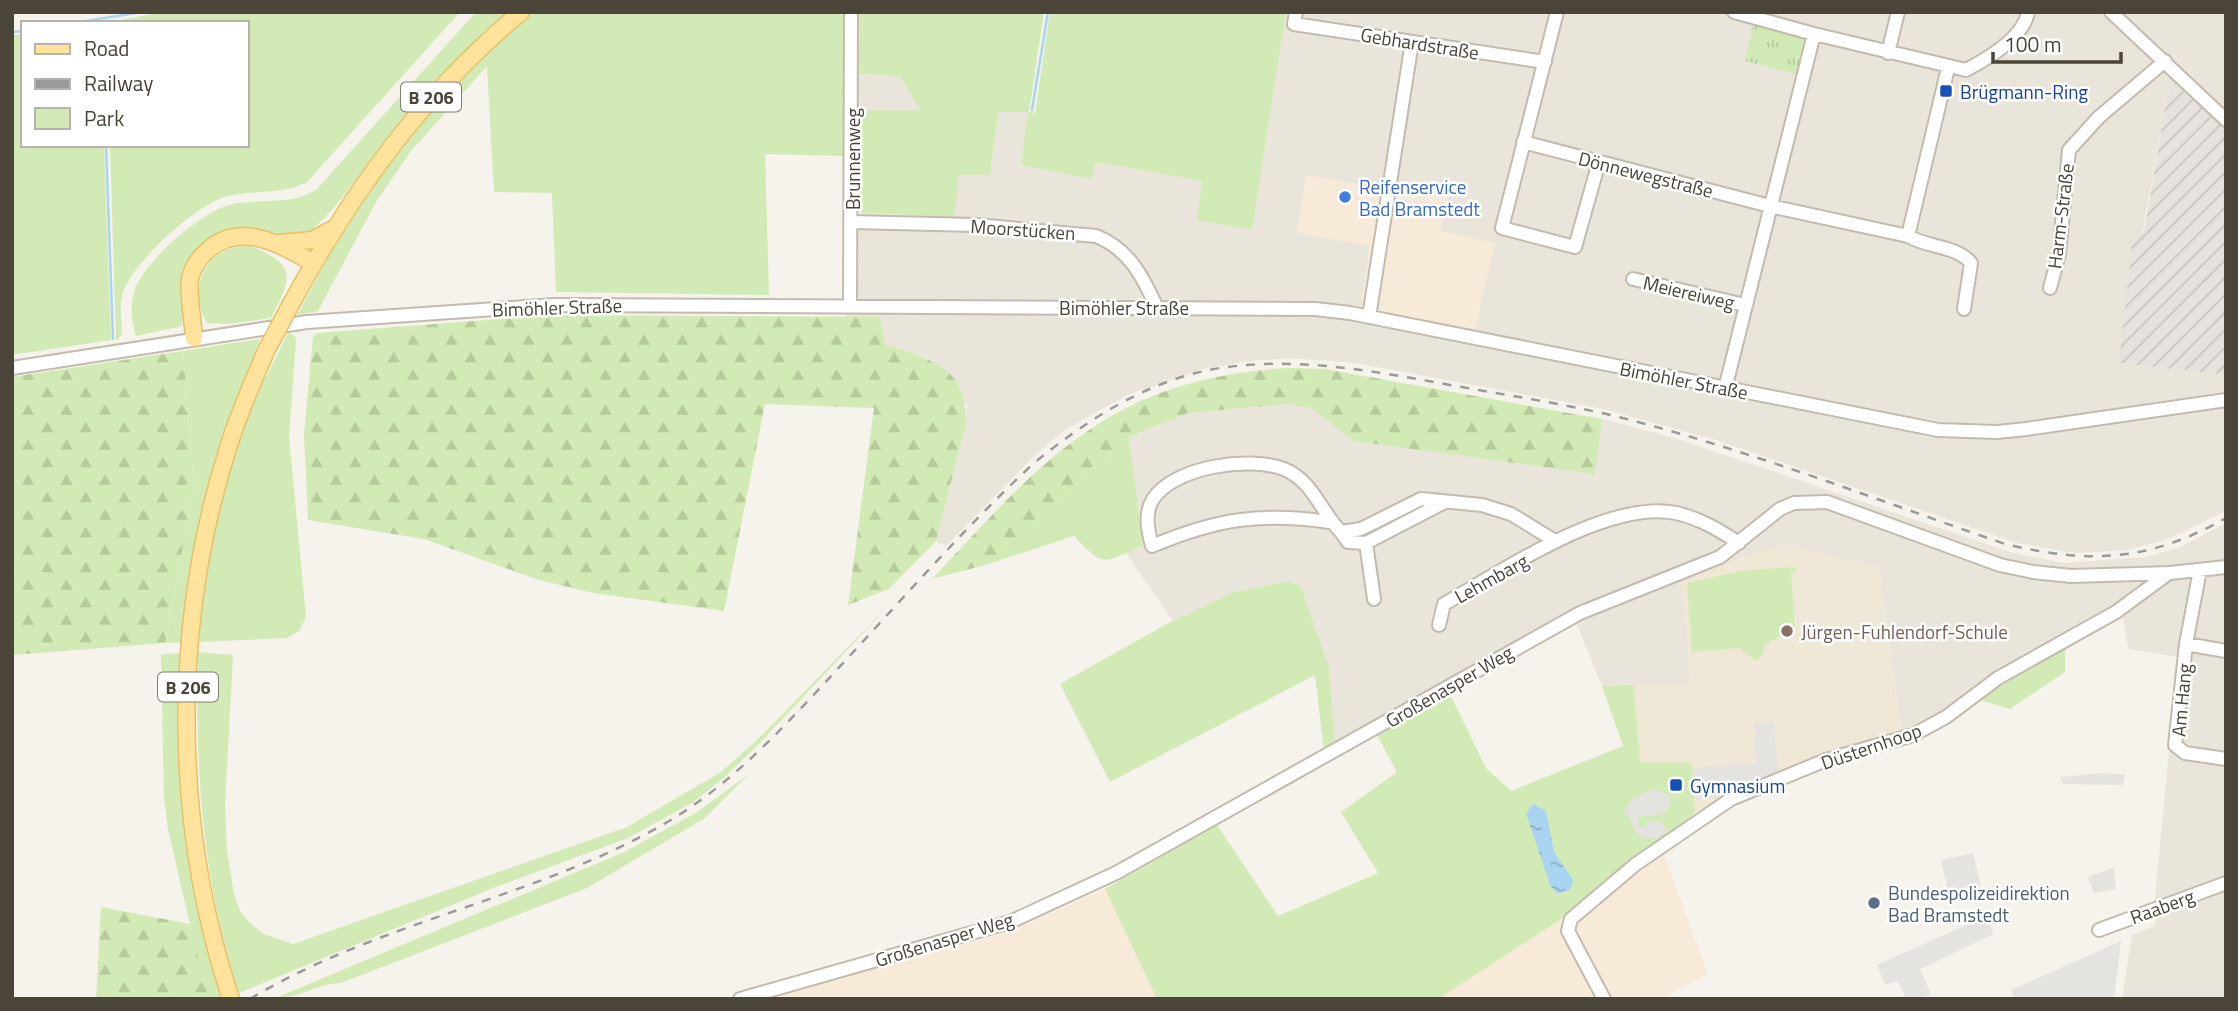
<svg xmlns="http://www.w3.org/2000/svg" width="2238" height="1011" font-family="'Titillium Web',sans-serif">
<defs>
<pattern id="industrial-furrows" width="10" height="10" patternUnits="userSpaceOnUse" patternTransform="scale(1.75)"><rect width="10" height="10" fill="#e6e2dd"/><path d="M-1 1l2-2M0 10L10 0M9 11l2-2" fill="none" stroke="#c7c3be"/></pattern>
<pattern id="forest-firs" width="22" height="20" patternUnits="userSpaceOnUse" patternTransform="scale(1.75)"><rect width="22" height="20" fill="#d2eab5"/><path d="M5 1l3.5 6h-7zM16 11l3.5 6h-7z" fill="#b6ca9c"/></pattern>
<pattern id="park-tufts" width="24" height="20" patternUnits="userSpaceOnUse" patternTransform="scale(1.75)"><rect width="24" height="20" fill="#d2eab5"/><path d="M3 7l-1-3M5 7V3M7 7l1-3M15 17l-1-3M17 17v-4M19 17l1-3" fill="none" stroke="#b6ca9c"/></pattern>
<pattern id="water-ripples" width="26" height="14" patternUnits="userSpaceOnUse" patternTransform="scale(1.75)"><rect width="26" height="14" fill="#a9d4f2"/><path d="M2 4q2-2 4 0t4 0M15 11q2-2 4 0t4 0" fill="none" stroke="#8caec5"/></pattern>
</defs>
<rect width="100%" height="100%" fill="#f6f3ec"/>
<path fill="#eae5da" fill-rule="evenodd" d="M1286 12H2226V125L2176 80 2167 96 2119 363 2226 375V511L2166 540 2127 550 2075 553 2017 543 1716 440 1603 409 1355 363 1289 358 1248 361 1200 370 1127 395 1068 428 1036 454 946 546 936 541 966 423 967 405 932 360 885 344 880 317H845L844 213 953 217 959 174 990 175 998 111 1029 112 1021 165 1092 178 1094 162 1203 181 1252 230ZM1399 182 1440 231 1361 307 1370 246Z
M858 74 900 76 920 110H858Z
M1289 404 1311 408 1353 441 1595 473 1602 419 1675 438 2010 552 2065 563 2146 557 2178 548 2226 523V999H2122L2132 935 2155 926V897L2178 657 2128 649 2123 614 2020 672 1940 729 1903 744 1879 567 1690 684 1602 686 1576 622 1335 755 1329 668 1233 593 1173 621 1126 553 1143 544 1129 437 1188 413Z"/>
<path fill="#f7ead8" d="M1306 175 1398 191 1400 182 1449 189 1440 231 1495 243 1475 330 1361 307 1370 246 1297 233Z
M1659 841 1708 974 1661 999H1438Z
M1105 889 1157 999H763L1009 932Z"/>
<path fill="url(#industrial-furrows)" d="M2177 79 2226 125V375L2119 363 2132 244 2144 232 2167 96Z"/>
<path fill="#efe8d6" d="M1784 544 1879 567 1901 732 1756 780 1695 813 1692 762H1640L1634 685 1690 683 1681 578Z"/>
<path fill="#d2eab5" d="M163 12H460L307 182C281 196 251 189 224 197 194 207 129 265 122 296 119 307 122 322 122 334L116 341 110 145H247V23H105Z
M476 12H511C472 46 435 81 401 120 374 152 344 202 314 228 286 253 239 203 196 251 176 274 184 298 182 326L136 336C131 322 130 304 135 289 146 260 199 214 229 205 260 197 290 207 317 189Z
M531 12H843L845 156 765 154 769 295 556 292 552 193 494 192 487 66 411 151 376 202 318 311 297 315 361 197 449 87Z
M857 12H1044L1029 112 1035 113 1050 12H1286L1252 230 1197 220 1202 181 1095 162 1092 179 1021 165 1028 112H998L990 175H959L954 217 861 213 858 110H920L900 76 858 74Z
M23 34V145H104L111 340 12 355V35Z
M250 246C298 265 292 277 271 318L230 324 207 323C187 288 205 245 250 246Z
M288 333 295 336 296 340 289 436 306 617 299 631 287 638 199 642C206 568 218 495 244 426 256 394 273 364 288 333Z
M260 339 222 441 184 642 165 643 194 486 183 351Z
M1129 437 1143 545C1104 563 1105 569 1074 536L985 565Z
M1795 567V572H1791L1795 629 1765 644 1763 654 1757 661 1738 648 1692 652 1687 583 1740 571Z
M1289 581 1301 587 1329 668 1335 746 1324 753 1315 675 1110 782 1060 684 1163 626 1232 593Z
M895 599 760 743 727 775 695 801 628 838 493 888 239 993C202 882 195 768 198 652L233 655 225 805 227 850 234 895 240 911 251 924 264 934 293 944 627 827 721 772 757 740Z
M2065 645V672L2010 709 1980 700Z
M182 653C181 707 178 761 184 815 191 878 205 938 222 999H207L168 829 164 797 161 654Z
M1634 685 1640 762H1692L1695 813 1558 921 1438 999H1157L1105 889 1217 825 1278 916 1378 873 1341 812 1397 772 1376 733 1449 692 1486 768 1511 791 1623 746 1602 686Z
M748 775 705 818 587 888 341 983C315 984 298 999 273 999L622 853 694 814Z"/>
<path fill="url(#forest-firs)" d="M554 315 880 317 885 344C930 360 967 365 966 423L936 541 889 589 848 605 874 408 765 404 724 611 593 593 539 580 424 539 308 520 304 434 313 336 317 333Z
M183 351 194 486 165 643 12 655V377Z
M1289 368 1325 369 1602 419 1595 474 1353 441 1311 408 1289 404 1188 413 1129 437 985 565 932 579C1046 457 1112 378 1289 368Z
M101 907 190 924 208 997 96 999Z"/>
<path fill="url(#park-tufts)" d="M1753 24 1805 38 1796 74 1745 61Z"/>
<path fill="#e5e3e0" d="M1774 722 1778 771 1741 788 1735 786V789L1729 790 1730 794 1721 798 1695 800 1693 768 1756 764 1754 723Z
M2105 773 2125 775 2123 785 2063 784 2060 777Z
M1654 789 1670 796V805L1663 814 1638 817 1639 824 1643 828 1648 821 1660 822 1668 830 1658 838H1643L1635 831 1629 815 1624 813 1632 798Z
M1973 853 1981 888 1949 895 1941 860Z
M2114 867 2116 889 2094 893 2088 877Z
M1986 916 1994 934 1920 969 1931 994 1920 999H1906L1898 981 1885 985 1877 965Z
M2121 941 2114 999H2015L2011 990Z"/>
<path fill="url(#water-ripples)" d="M1533 804 1546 811 1554 852 1573 880 1570 890 1557 894 1550 885 1526 813Z"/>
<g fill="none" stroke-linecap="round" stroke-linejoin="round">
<path stroke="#a9d4f2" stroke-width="2.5" d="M86 21 142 12
M75 23H76
M12 32 23 31
M1032 110 1048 12
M106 145 113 339"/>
<g stroke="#c2bbae" stroke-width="16">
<path id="minor" d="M1296 12 1294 24 1545 62
M1557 12 1502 228 1575 247 1599 162
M1734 12 1814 34
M2111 12 2226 120
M1888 53 1898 12
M1523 142 1770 206 1908 236C1928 248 1956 245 1971 263L1964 309
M852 222 976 225 1096 236C1129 249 1143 277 1157 308
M1908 236 1948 68
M1633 279 1745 305
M2050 288 2059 254 2069 150 2099 117 2165 61
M850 306 851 12
M1369 317 1412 42
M12 368 307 322 554 305 1315 309 1350 313 1938 430 1997 432 2026 429 2226 400
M1725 389 1814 34 1966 70C1987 59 2024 37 2028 12
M1443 503 1366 543 1348 542 1341 532 1361 529 1421 499 1482 505 1511 514 1555 541
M1329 522C1261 512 1216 519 1152 546 1148 531 1144 513 1153 499 1175 466 1250 456 1284 469 1313 481 1321 512 1341 532
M1366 543 1374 599
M2200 570 2186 644 2175 745 2185 753 2226 759
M1439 625 1444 604C1503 571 1608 499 1676 513 1699 518 1719 530 1739 543
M2186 644 2226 651
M2099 930 2226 883
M740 999 1010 922 1116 873 1580 613 1720 557 1780 509 1794 503 1827 502 2000 565 2033 572 2071 576 2170 573 2226 567
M1604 999 1568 931 1571 919 1636 864 1731 799 1826 760 1913 735 1946 717 1998 678 2116 612 2169 573"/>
</g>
<g stroke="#e6c16a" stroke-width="19">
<path id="major" d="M279 243 312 240 333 229
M291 304C353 190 421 96 521 12
M194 338C193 320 188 297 190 279 192 269 199 258 206 252 239 220 280 244 313 263
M231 999C172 822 172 622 229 445 239 413 253 382 266 351"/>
</g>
<use href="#minor" stroke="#fff" stroke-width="12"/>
<use href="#major" stroke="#ffe39c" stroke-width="16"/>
<path stroke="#9a9a9a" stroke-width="2.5" stroke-dasharray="9 9" stroke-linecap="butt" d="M250 999C379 921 534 899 664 824 730 786 782 729 833 674 899 603 963 529 1034 463 1088 419 1150 379 1220 368 1301 356 1377 372 1456 386 1517 397 1579 406 1638 422 1762 455 1883 502 2005 544 2090 564 2148 562 2226 518"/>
<g stroke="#e6c16a" stroke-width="19" stroke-linecap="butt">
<path id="major-bridge" d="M266 351 291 304"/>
</g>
<use href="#major-bridge" stroke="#ffe39c" stroke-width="16"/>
</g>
<g fill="#1a4fb4" stroke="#fff" stroke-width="2.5">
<rect x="1939" y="84" width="14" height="14" rx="3.5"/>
<rect x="1669" y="778" width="14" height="14" rx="3.5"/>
</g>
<circle fill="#3f7fe0" stroke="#fff" stroke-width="2.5" cx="1345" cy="197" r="7"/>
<circle fill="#8d6e63" stroke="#fff" stroke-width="2.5" cx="1787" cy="631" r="7"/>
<circle fill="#5c6f8a" stroke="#fff" stroke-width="2.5" cx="1874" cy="903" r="7"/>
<g text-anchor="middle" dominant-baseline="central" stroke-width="5" stroke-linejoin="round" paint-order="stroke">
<g fill="#fff" stroke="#817c74" stroke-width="2">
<rect x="401" y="82.5" width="60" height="29" rx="5"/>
<rect x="158" y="672.5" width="60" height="29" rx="5"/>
</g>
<g font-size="18" font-weight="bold" fill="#4b4439">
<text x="431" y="97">B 206</text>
<text x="188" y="687">B 206</text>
</g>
<g font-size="19" fill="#4b4439" stroke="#fff">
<text transform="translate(1420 43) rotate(9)">Gebhardstraße</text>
<text transform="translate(852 159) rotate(-90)">Brunnenweg</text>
<text transform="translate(1646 174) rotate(14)">Dönnewegstraße</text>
<text transform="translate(2060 216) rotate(-83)">Harm-Straße</text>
<text transform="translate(1023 229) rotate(4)">Moorstücken</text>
<text transform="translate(1689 292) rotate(13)">Meiereiweg</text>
<text transform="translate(557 307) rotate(-2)">Bimöhler Straße</text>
<text x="1124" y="307">Bimöhler Straße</text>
<text transform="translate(1684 380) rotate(11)">Bimöhler Straße</text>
<text transform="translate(1491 578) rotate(-29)">Lehmbarg</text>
<text transform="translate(1449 686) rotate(-30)">Großenasper Weg</text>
<text transform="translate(2181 700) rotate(-85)">Am Hang</text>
<text transform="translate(1871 746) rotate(-19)">Düsternhoop</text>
<text transform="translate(2162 906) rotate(-20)">Raaberg</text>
<text transform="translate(944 939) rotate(-17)">Großenasper Weg</text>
</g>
<g font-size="19" fill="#164399" stroke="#fff" text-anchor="start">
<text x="1960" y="91">Brügmann-Ring</text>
<text x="1690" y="785">Gymnasium</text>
</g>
<g font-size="19" fill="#366cbe" stroke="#fff" text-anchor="start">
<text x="1359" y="186">Reifenservice<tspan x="1359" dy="22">Bad Bramstedt</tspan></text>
</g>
<g font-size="19" fill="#785e54" stroke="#fff" text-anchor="start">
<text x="1801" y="631">Jürgen-Fuhlendorf-Schule</text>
</g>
<g font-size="19" fill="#4e5e75" stroke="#fff" text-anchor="start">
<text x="1888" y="892">Bundespolizeidirektion<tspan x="1888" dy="22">Bad Bramstedt</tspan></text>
</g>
</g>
<rect width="2238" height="1011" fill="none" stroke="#4b4439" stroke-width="28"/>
<rect x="21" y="21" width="228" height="126" fill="#ffffff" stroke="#b7b4b0" stroke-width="2"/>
<rect x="35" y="44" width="35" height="10" fill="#ffe39c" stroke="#b7b4b0" stroke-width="2"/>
<text x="84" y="56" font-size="21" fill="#4b4439">Road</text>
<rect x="35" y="79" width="35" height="10" fill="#9a9a9a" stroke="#b7b4b0" stroke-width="2"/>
<text x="84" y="91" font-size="21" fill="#4b4439">Railway</text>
<rect x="35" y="108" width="35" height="21" fill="#d2eab5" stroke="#b7b4b0" stroke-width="2"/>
<text x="84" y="126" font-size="21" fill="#4b4439">Park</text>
<path d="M1993 52v10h128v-10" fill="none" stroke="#4b4439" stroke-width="3.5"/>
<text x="2004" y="52" font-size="21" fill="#4b4439" stroke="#ffffff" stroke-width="5" paint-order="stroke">100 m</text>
</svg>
